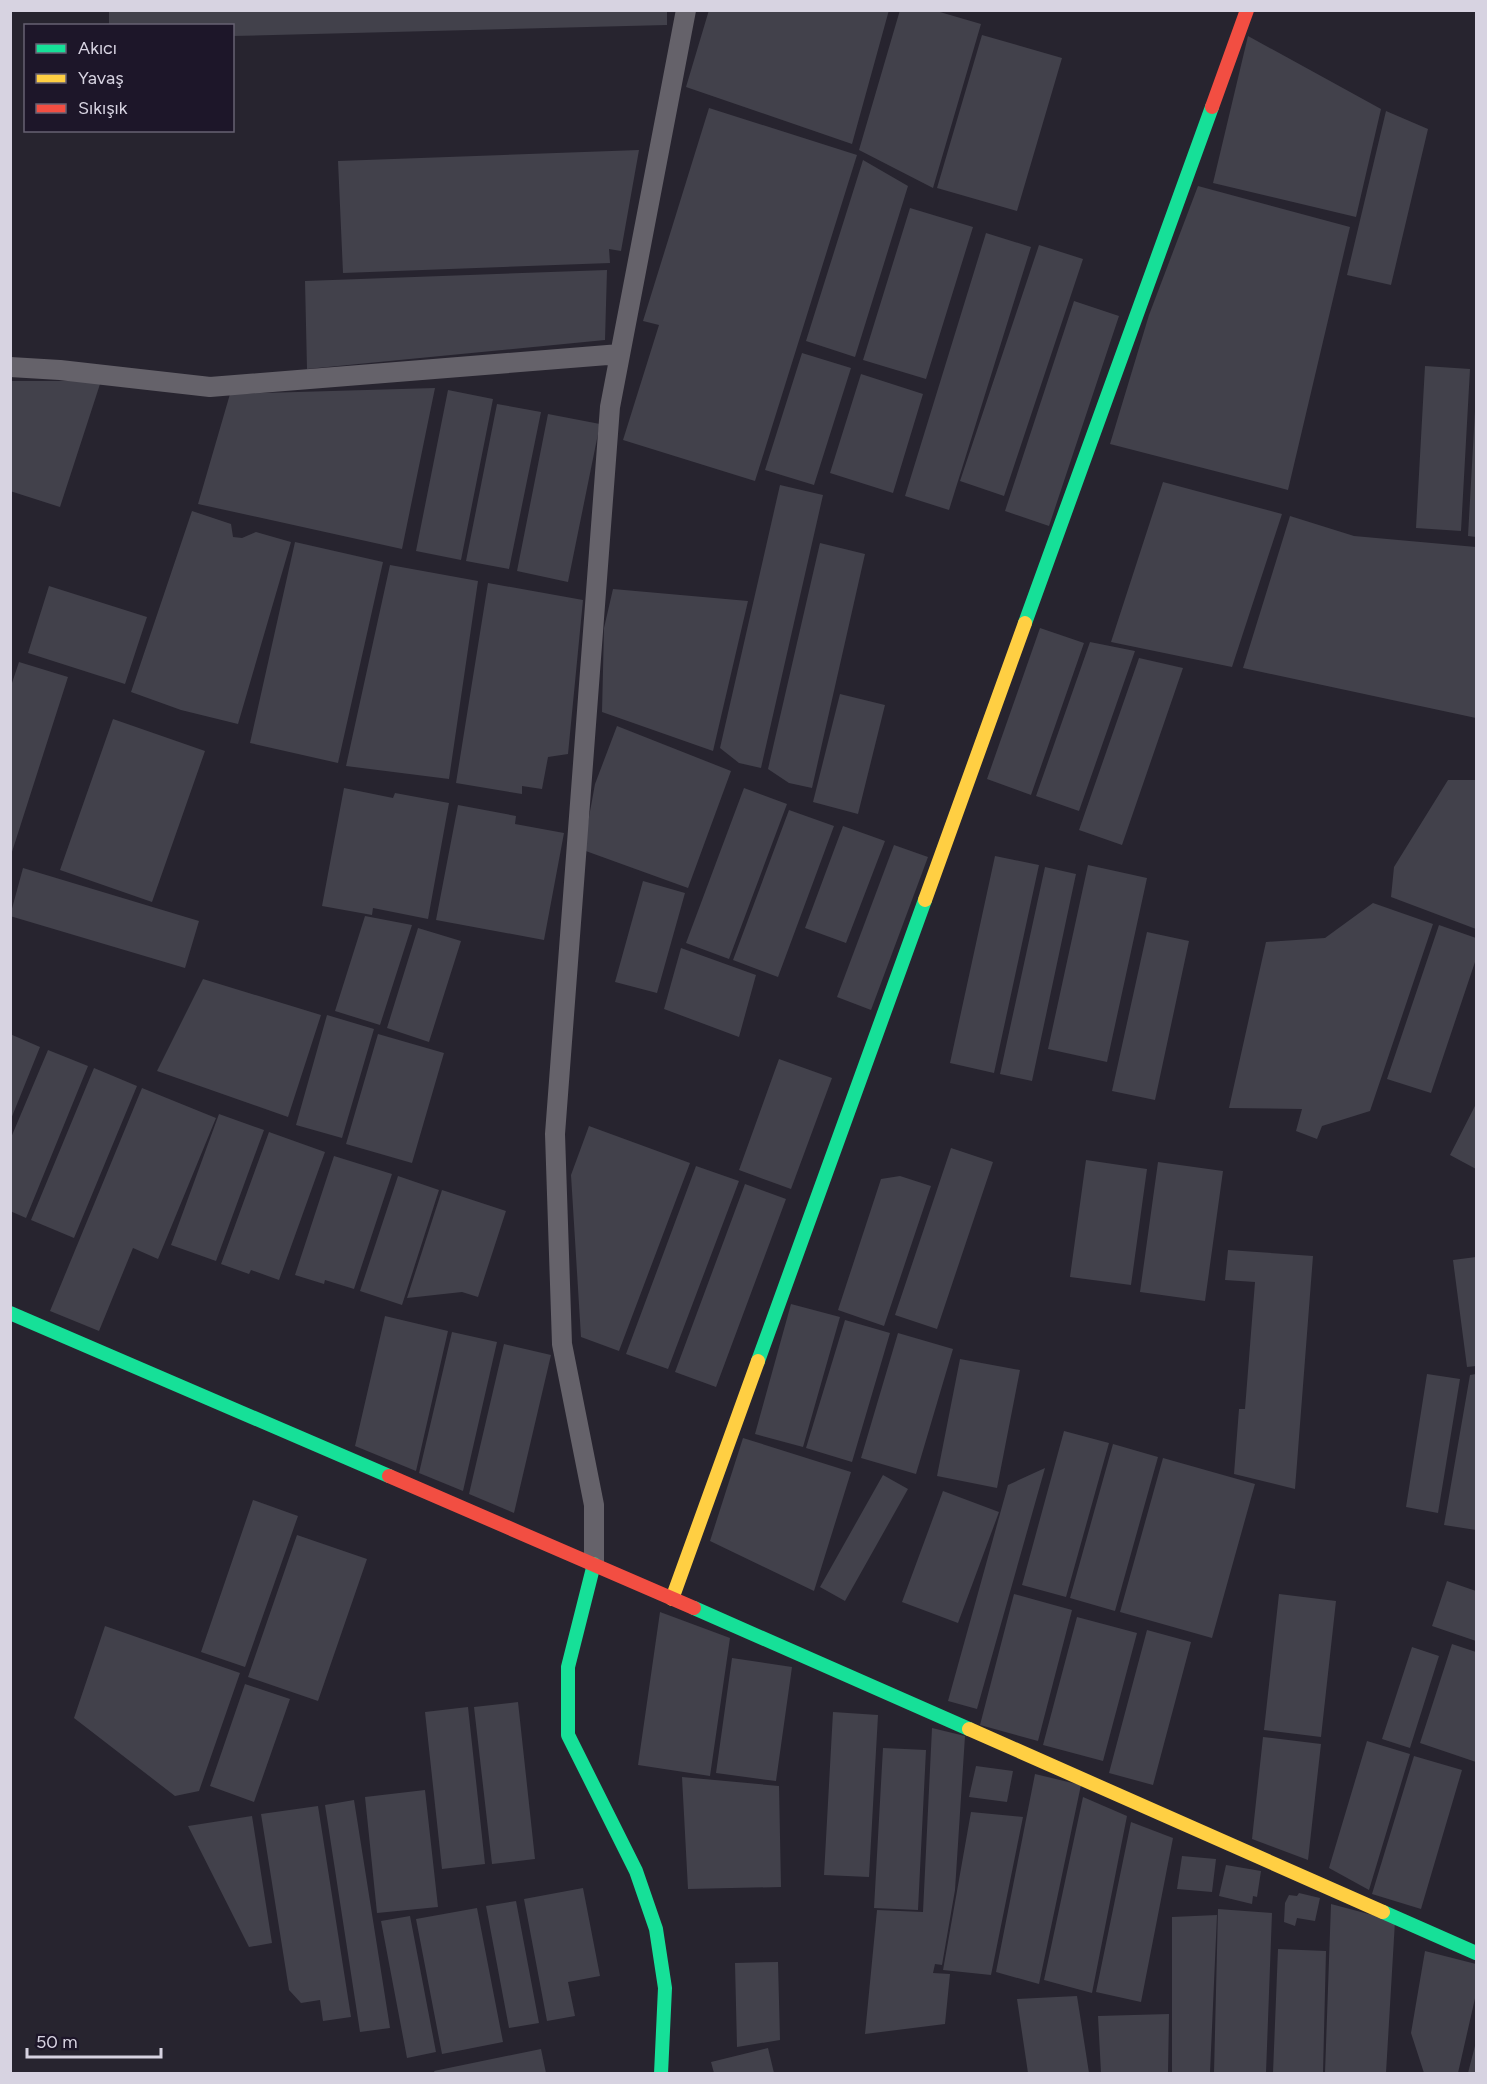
<svg xmlns="http://www.w3.org/2000/svg" width="1487" height="2084" font-family="Figtree,sans-serif">
<rect width="100%" height="100%" fill="#27242f"/>
<path fill="#42414b" d="M109 10H667V25L232 36V26H109Z
M709 10H889L852 144 686 87Z
M900 10H933L981 24 933 188 859 150Z
M982 35 1062 58 1017 211 937 188Z
M1248 36 1381 109 1356 217 1213 183Z
M709 108 857 155 755 481 623 440 659 325 643 321Z
M1386 111 1428 129 1391 285 1347 275Z
M639 150 621 251 609 249 610 263 343 273 338 161Z
M863 160 908 186 855 357 806 341Z
M1198 186 1350 227 1288 490 1110 444 1149 315Z
M910 208 973 227 926 379 863 360Z
M986 233 1031 247 949 510 905 496Z
M1039 245 1083 259 1004 496 960 481Z
M607 270 605 340 307 369 305 281Z
M1074 301 1119 316 1049 526 1005 511Z
M802 353 851 368 814 485 765 470Z
M1425 366 1470 369 1461 531 1416 528Z
M861 374 923 394 893 493 830 473Z
M10 381H101L60 507 10 491Z
M435 388 402 549 198 504 230 394Z
M448 390 493 399 461 560 416 551Z
M497 404 541 412 509 569 466 561Z
M1475 411H1476V537L1468 536Z
M548 414 600 424 568 582 517 571Z
M1163 482 1282 514 1232 667 1111 642Z
M780 485 823 495 761 768 739 763 720 748Z
M192 511 231 524 233 537 242 538 256 532 291 542 238 724 181 710 131 692Z
M1290 516 1354 536 1476 547V718L1243 668Z
M295 542 383 562 338 763 250 743Z
M820 543 865 554 812 788 789 783 768 769Z
M390 565 478 581 449 779 346 766Z
M488 583 583 600 568 754 548 757 542 789 522 786V794L456 783Z
M49 586 147 617 125 684 28 653Z
M613 589 748 601 713 751 602 712 604 628Z
M1040 628 1084 643 1031 795 987 779Z
M1090 642 1135 651 1079 811 1036 796Z
M1139 658 1183 668 1122 845 1079 830Z
M19 662 68 677 11 855 10 689Z
M840 694 885 705 858 814 813 802Z
M113 719 205 751 152 902 60 870Z
M617 726 731 771 688 888 583 850 595 784Z
M1448 780H1476V929L1391 897 1394 867Z
M344 788 393 798 395 793 449 803 428 919 373 908 372 915 322 906Z
M744 788 787 804 729 959 686 943Z
M458 805 516 816 515 824 564 833 544 940 436 920Z
M789 810 834 826 778 977 733 960Z
M843 826 885 841 846 943 805 928Z
M894 845 928 857 871 1010 837 997Z
M995 856 1039 865 994 1073 950 1063Z
M1088 865 1147 878 1107 1062 1048 1049Z
M1045 867 1076 874 1032 1081 1000 1074Z
M23 868 199 921 185 968 10 916Z
M643 881 685 893 657 993 615 982Z
M1373 903 1433 924 1370 1111 1322 1126 1317 1139 1296 1131 1302 1109 1229 1108 1266 942 1325 938Z
M365 916 412 925 380 1025 335 1011Z
M1439 925 1476 938V959L1431 1093 1387 1079Z
M418 928 461 941 429 1042 387 1028Z
M1147 932 1189 941 1155 1100 1112 1091Z
M681 948 756 975 739 1037 664 1009Z
M203 979 321 1015 288 1117 157 1071Z
M327 1015 374 1029 342 1138 296 1125Z
M10 1034 40 1047 11 1119H10Z
M378 1034 444 1053 412 1163 346 1144Z
M48 1050 88 1066 26 1218 10 1211V1140Z
M779 1059 832 1078 791 1189 739 1170Z
M94 1068 137 1086 74 1238 31 1220Z
M142 1088 216 1118 158 1259 133 1248 99 1331 50 1311Z
M1476 1104V1169L1450 1155Z
M219 1114 264 1130 216 1261 171 1245Z
M589 1126 690 1163 619 1351 581 1337 571 1175Z
M269 1132 325 1152 279 1280 251 1270 249 1274 221 1264Z
M951 1148 993 1162 937 1329 895 1315Z
M334 1156 392 1174 354 1289 325 1280 324 1284 295 1275Z
M1086 1160 1147 1169 1131 1285 1070 1277Z
M1158 1162 1223 1171 1205 1301 1140 1292Z
M696 1166 739 1181 668 1369 626 1354Z
M398 1176 439 1190 402 1305 360 1291Z
M900 1176 931 1186 884 1326 838 1310 881 1179Z
M745 1184 786 1199 716 1387 675 1372Z
M442 1190 506 1211 478 1297 462 1292 407 1298Z
M1228 1250 1313 1256 1295 1489 1234 1474 1239 1409H1245L1255 1282 1225 1280Z
M1476 1257V1366L1467 1367 1453 1260Z
M791 1304 840 1317 803 1447 755 1434Z
M385 1316 448 1331 416 1471 355 1446Z
M845 1320 890 1333 852 1462 806 1448Z
M452 1332 497 1342 463 1491 419 1473Z
M898 1333 953 1349 916 1474 861 1458Z
M504 1344 551 1355 514 1513 469 1494Z
M960 1359 1020 1370 997 1488 937 1476Z
M1427 1374 1460 1379 1438 1513 1406 1507Z
M1476 1374V1530L1444 1525 1470 1375Z
M1064 1431 1109 1443 1066 1597 1022 1585Z
M743 1438 851 1472 814 1591 710 1541Z
M1113 1444 1158 1457 1115 1611 1070 1598Z
M1163 1458 1255 1484 1212 1638 1120 1612Z
M1045 1468 977 1709 948 1701 1008 1485Z
M883 1475 908 1489 845 1601 820 1587Z
M943 1491 999 1512 958 1623 902 1602Z
M253 1500 298 1516 245 1667 201 1652Z
M297 1535 367 1559 318 1701 248 1677Z
M1447 1581 1476 1591V1641L1432 1626Z
M1014 1594 1072 1610 1038 1741 980 1725Z
M1279 1594 1336 1601 1321 1737 1264 1730Z
M660 1612 730 1638 710 1776 638 1765Z
M1077 1617 1137 1633 1103 1761 1043 1745Z
M105 1626 240 1673 199 1791 175 1796 74 1718Z
M1147 1630 1191 1642 1153 1785 1109 1773Z
M1452 1644 1476 1652V1762L1420 1743Z
M1412 1647 1439 1656 1410 1748 1382 1739Z
M732 1658 792 1667 776 1781 716 1773Z
M245 1684 290 1699 254 1802 210 1786Z
M518 1702 535 1859 492 1864 474 1707Z
M468 1707 485 1864 442 1869 425 1712Z
M833 1712 878 1715 869 1877 824 1875Z
M932 1728 965 1736 955 1890 942 1965 935 1964 933 1973 950 1974 945 2024 865 2034 877 1910 923 1912Z
M1263 1737 1321 1744 1308 1860 1252 1839Z
M1367 1741 1410 1754 1369 1890 1329 1868Z
M883 1748 926 1750 918 1910 874 1908Z
M1414 1756 1462 1770 1421 1909 1372 1894Z
M976 1766 1013 1771 1007 1802 969 1797Z
M1035 1774 1081 1785 1039 1984 996 1972Z
M682 1777 779 1786 781 1887 688 1889Z
M425 1790 438 1907 377 1913 365 1797Z
M1083 1797 1127 1816 1092 1993 1044 1980Z
M354 1800 390 2028 360 2032 325 1805Z
M318 1806 351 2017 323 2021 320 2000 301 2003 289 1990 261 1814Z
M971 1812 1023 1817 991 1975 943 1970Z
M252 1816 272 1943 249 1947 188 1826Z
M1131 1822 1173 1838 1141 2002 1096 1992Z
M1182 1856 1216 1859 1212 1892 1177 1889Z
M1226 1865 1261 1871 1257 1897 1253 1896 1252 1904 1219 1896Z
M583 1888 600 1976 568 1982 575 2016 547 2021 524 1899Z
M1299 1893 1320 1898 1315 1921 1297 1918 1295 1926 1284 1922 1285 1903 1289 1895 1297 1896Z
M516 1901 539 2023 509 2028 486 1906Z
M1331 1904 1395 1921 1386 2073H1325Z
M477 1908 503 2042 442 2054 416 1919Z
M1218 1909 1272 1913 1266 2073H1214Z
M1217 1915 1210 2073H1172V1917Z
M410 1916 436 2052 407 2058 381 1921Z
M1278 1949 1326 1951 1323 2073H1273Z
M1425 1951 1476 1964V1994L1458 2073H1424L1411 2033Z
M778 1962 780 2040 737 2047 735 1963Z
M1077 1996 1089 2073H1028L1017 1999Z
M1169 2014 1168 2073H1101L1098 2016Z
M1476 2042V2073H1468Z
M768 2048 774 2073H714L711 2062Z
M541 2049 546 2073H435L434 2071Z"/>
<g fill="none" stroke-linecap="round" stroke-linejoin="round">
<path stroke="#65626a" stroke-width="20" d="M10 367 60 370 210 387 620 354
M594 1564V1505L562 1344 555 1134 610 407 686 10"/>
<path stroke="#16e098" stroke-width="14" d="M1025 623 1212 107
M10 1313 389 1476
M758 1361 925 900
M594 1564 568 1667V1735L636 1871 656 1929 665 1988 661 2074
M694 1608 969 1729
M1383 1912 1476 1953"/>
<path stroke="#ffcf43" stroke-width="14" d="M925 900 1025 623
M672 1599 758 1361
M969 1729 1383 1912"/>
<path stroke="#f24e42" stroke-width="14" d="M1212 107 1247 10
M389 1476 694 1608"/>
</g>
<rect width="1487" height="2084" fill="none" stroke="#d7d3e1" stroke-width="24"/>
<rect x="24" y="24" width="210" height="108" fill="#1d1629" stroke="#676273" stroke-width="1.5"/>
<rect x="36" y="44" width="30" height="9" fill="#16e098" stroke="#676273" stroke-width="1.5"/>
<text x="78" y="54" font-size="18" fill="#d7d3e1">Akıcı</text>
<rect x="36" y="74" width="30" height="9" fill="#ffcf43" stroke="#676273" stroke-width="1.5"/>
<text x="78" y="84" font-size="18" fill="#d7d3e1">Yavaş</text>
<rect x="36" y="104" width="30" height="9" fill="#f24e42" stroke="#676273" stroke-width="1.5"/>
<text x="78" y="114" font-size="18" fill="#d7d3e1">Sıkışık</text>
<path d="M27 2048v9h134v-9" fill="none" stroke="#d7d3e1" stroke-width="3"/>
<text x="36" y="2048" font-size="18" fill="#d7d3e1" stroke="#1d1629" stroke-width="4.5" paint-order="stroke">50 m</text>
</svg>
